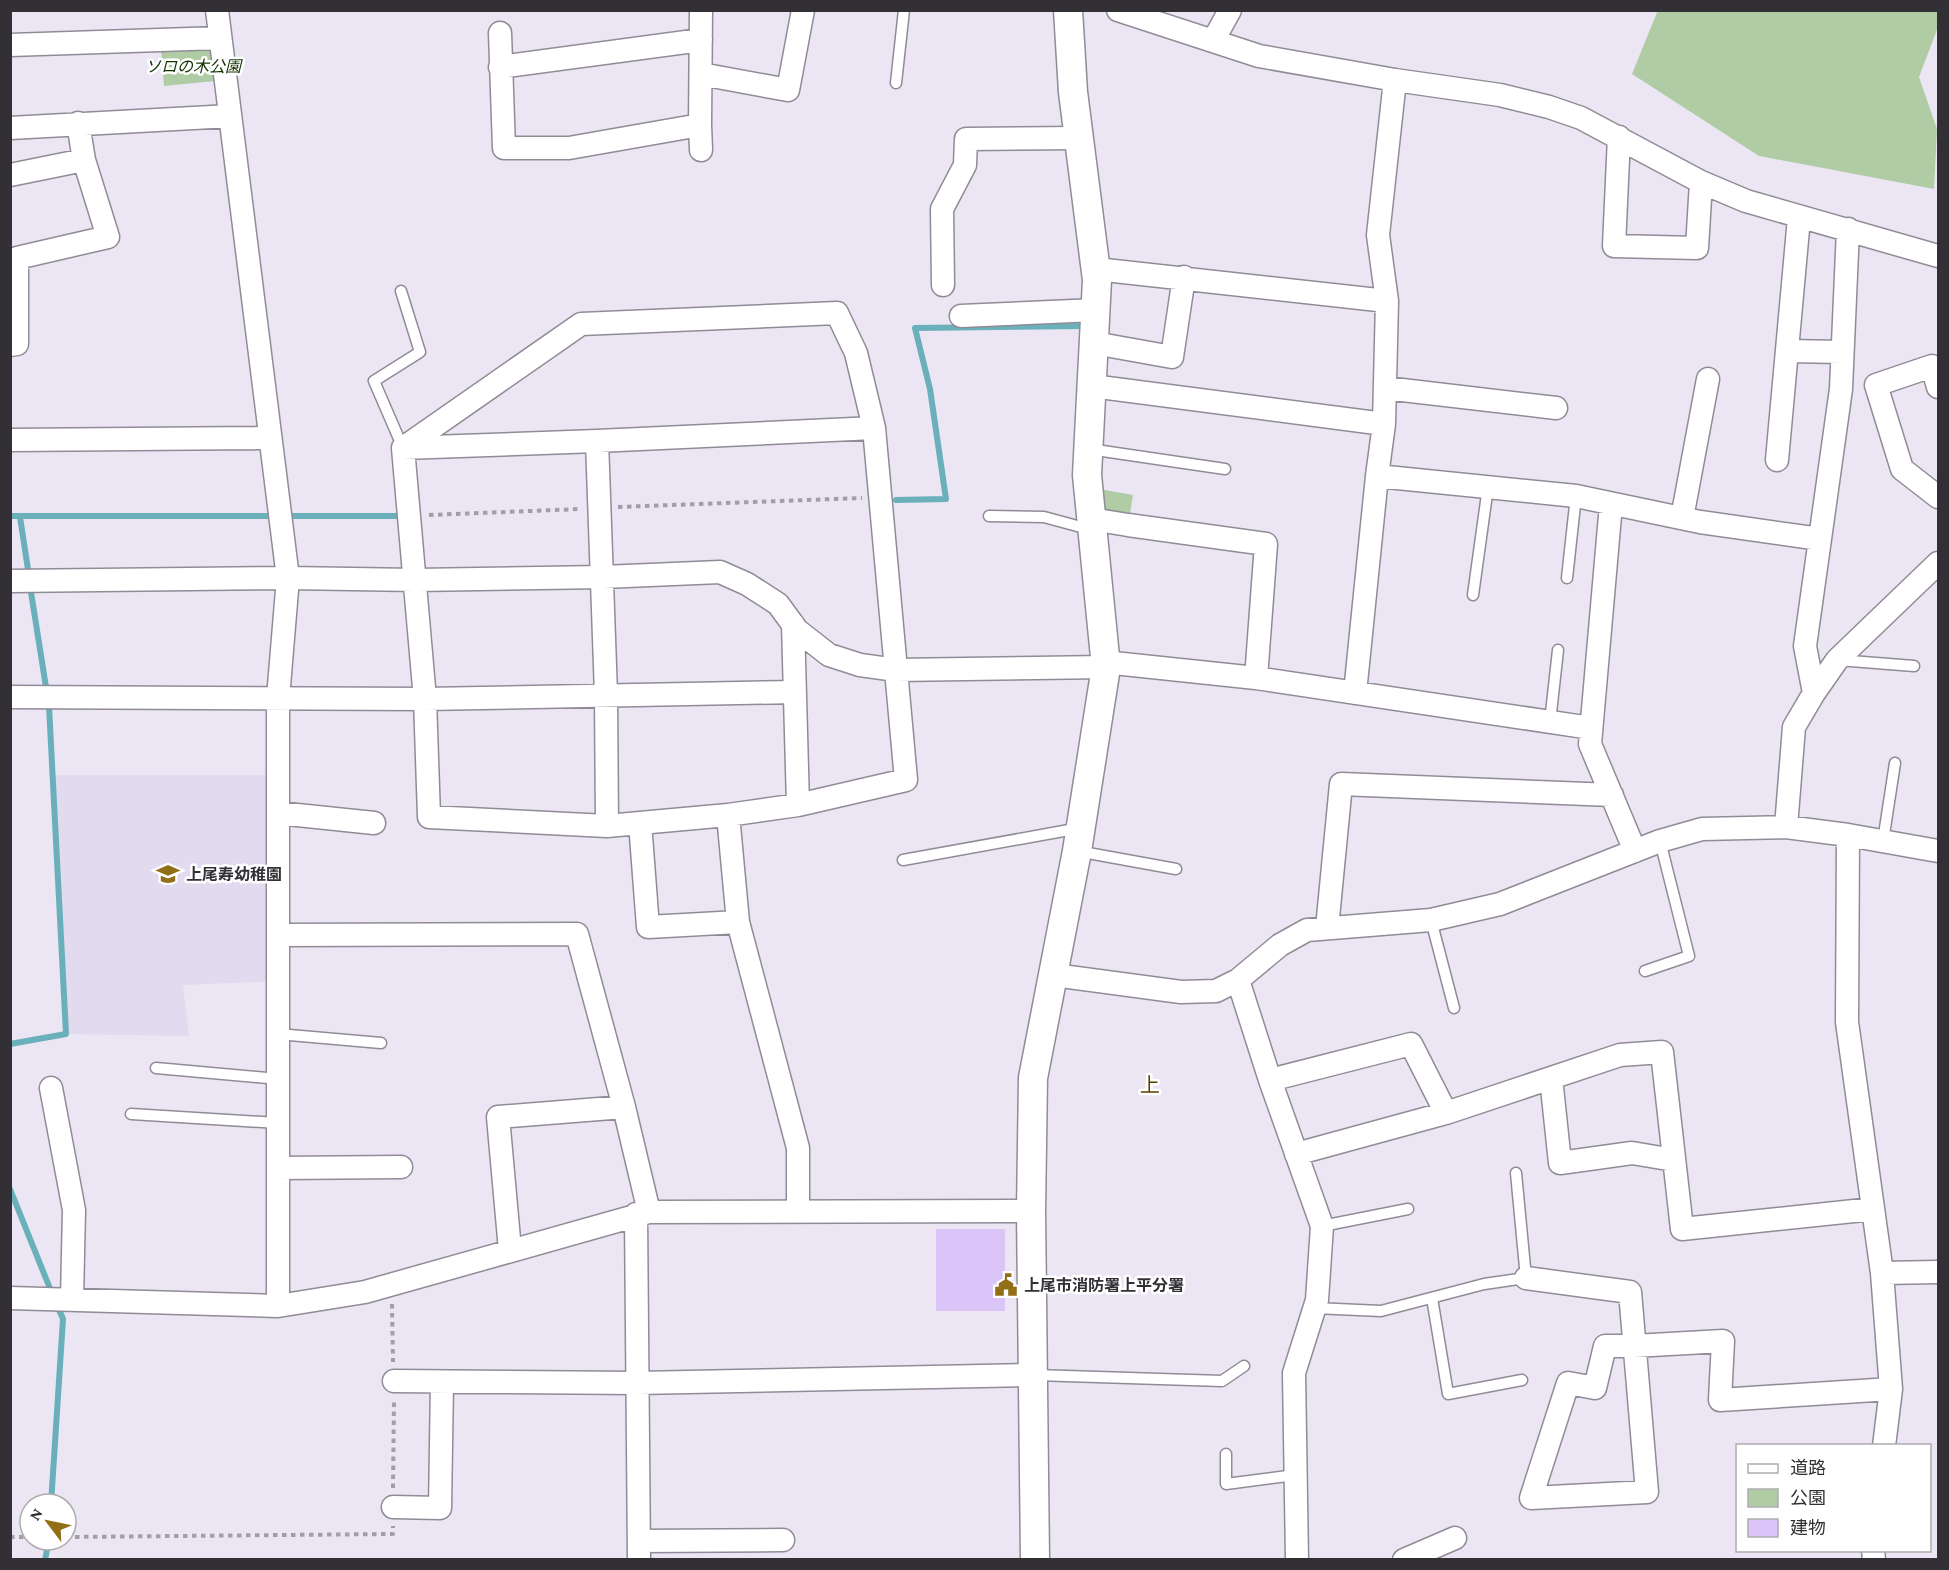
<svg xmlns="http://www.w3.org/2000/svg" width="1949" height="1570" font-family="'Crimson Pro','Noto Sans JP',serif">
<rect width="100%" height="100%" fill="#ece6f4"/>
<path fill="#e2daee" d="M53 775H278V981L183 985 189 1036 66 1034Z"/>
<path fill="#afcca5" d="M1658 10 1938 11V27L1919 77 1937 129 1934 189 1759 156 1632 74Z
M213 47 215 81 164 86 161 49Z
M1088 487 1133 495 1128 525 1091 519Z"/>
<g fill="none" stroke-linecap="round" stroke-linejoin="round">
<path stroke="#69b0ba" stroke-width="6" d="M896 500 946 499 930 389 915 328 1088 326
M10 516H405
M20 517 29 576
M10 1044 66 1034 49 706 30 586
M10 1189 53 1296
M51 1504 63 1319 57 1305
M45 1560 49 1540"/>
</g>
<path fill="#dbc5f8" d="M936 1229H1005V1311H936Z"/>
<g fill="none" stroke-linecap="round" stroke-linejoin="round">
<g stroke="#908b97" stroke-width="13">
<path id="service" d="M896 83 904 10
M401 291 420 352 374 381 403 448
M1089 449 1225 469
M989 516 1044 517 1092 530
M1567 578 1576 496
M1473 595 1488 487
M1838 660 1914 666
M1550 722 1558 650
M1883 841 1895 763
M1077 851 1176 869
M903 860 1080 828
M1431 920 1454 1008
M1645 971 1689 956 1660 841
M278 1034 381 1043
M156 1068 278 1079
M131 1114 278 1123
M1322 1226 1408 1209
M1432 1298 1448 1394 1522 1380
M1314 1308 1381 1311 1484 1284 1526 1278 1516 1173
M1035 1375 1222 1381 1244 1366
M1226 1454V1484L1295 1475"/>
</g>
<g stroke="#908b97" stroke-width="25">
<path id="minor" d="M217 10 288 578 278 698V1306
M701 10 700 125 701 150
M1118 10 1259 56 1395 80 1500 95 1549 107 1581 118 1701 182 1746 201 1938 256
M500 33 504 148H569L700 125
M1213 41 1230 10
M10 45 220 38
M500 67 701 40
M701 74 788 90 803 10
M1395 80 1378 235 1387 301 1384 424 1377 476 1576 496 1700 522 1820 539
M10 128 230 116
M1619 137 1614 246 1697 248 1701 182
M10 175 84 160
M1096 269 1387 301
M943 285 942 209 965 165 966 139 1079 138
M837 313 856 353 874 428 906 780 798 805 728 815 607 826 429 817 425 699 403 448 581 324Z
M961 316 1096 310
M1094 343 1172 357 1184 277
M10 345 17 344V258L108 237 84 160 78 123
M1787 351 1842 352
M1092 386 1384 424
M1938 387 1932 366 1876 385 1902 469 1938 497
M1385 388 1556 408
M10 440 269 438
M597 441 606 694 607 826
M403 448 597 441 874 428
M1777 460 1799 218
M1611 504 1590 744 1635 851
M1682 518 1708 379
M1091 519 1128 525 1266 544 1256 678
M10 581 288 578 416 580 603 577 720 572 747 584 778 604 797 630 829 655 860 665 896 670 1106 667
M793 624 798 805
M1104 662 1256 678 1591 728
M1355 693 1377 476
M1814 693 1805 646 1841 389 1848 229
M10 697 425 699 795 692
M278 813 374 823
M728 815 738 922 798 1148V1211
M640 823 648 927 738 922
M1786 827 1794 727 1814 693 1837 660 1938 563
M1848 835 1847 1022 1882 1273 1891 1389 1884 1446
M1327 928 1341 784 1612 795
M278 935 577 934 624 1107 649 1212
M1054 975 1181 992 1216 991 1238 980 1280 945 1307 930 1431 920 1500 904 1660 841 1702 829 1786 827 1848 835 1938 851
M1238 980 1270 1080 1322 1226 1317 1300 1294 1373 1297 1560
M1551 1078 1560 1163 1632 1153 1674 1160
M1270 1080 1411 1044 1446 1113
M51 1088 74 1210 72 1299
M1296 1154 1446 1113 1620 1055 1662 1052 1682 1229 1873 1209
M278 1168 401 1167
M636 1214 639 1560
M510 1250 498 1117 624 1107
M1882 1273 1938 1272
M1526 1278 1630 1292 1647 1492 1531 1498 1568 1383 1595 1388 1605 1346H1634L1723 1341 1720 1400 1891 1389
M10 1298 278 1306 365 1292 649 1212 1031 1211
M394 1381 637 1383 1032 1375
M393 1507 440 1508 442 1382
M639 1541 783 1540
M1873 1550 1874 1560
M1404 1560 1455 1538"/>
</g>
<g stroke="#908b97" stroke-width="31">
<path id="tertiary" d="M1035 1560 1031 1211 1033 1078 1077 851 1106 667 1087 475 1097 280 1073 92 1068 10"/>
</g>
<path stroke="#a29ea8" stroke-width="4" stroke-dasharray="4.5 4.5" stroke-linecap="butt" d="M618 507 862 498
M429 515 580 509
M392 1304 393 1362
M393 1488 394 1400
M10 1537H30
M66 1537 393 1534V1526"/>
<use href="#service" stroke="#fff" stroke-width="10"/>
<use href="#minor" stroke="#fff" stroke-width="22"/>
<use href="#tertiary" stroke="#fff" stroke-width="28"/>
</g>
<defs>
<g id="school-bare" transform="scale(1.8)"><path d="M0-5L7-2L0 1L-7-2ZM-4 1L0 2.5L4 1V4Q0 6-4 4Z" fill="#926f16" stroke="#fff" stroke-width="2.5" paint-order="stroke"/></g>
<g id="civic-bare" transform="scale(1.8)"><path d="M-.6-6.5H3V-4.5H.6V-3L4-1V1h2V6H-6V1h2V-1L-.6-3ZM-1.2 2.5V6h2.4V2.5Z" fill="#926f16" stroke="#fff" stroke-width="2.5" paint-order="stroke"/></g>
</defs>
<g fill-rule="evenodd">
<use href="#school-bare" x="168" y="874"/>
<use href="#civic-bare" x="1006" y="1285"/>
</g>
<g text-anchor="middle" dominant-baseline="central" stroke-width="5" stroke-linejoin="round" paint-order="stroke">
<g font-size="16" font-style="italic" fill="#133303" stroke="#fff">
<text x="193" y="66">ソロの木公園</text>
</g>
<g font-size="16" font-weight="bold" fill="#323035" stroke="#fff" text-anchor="start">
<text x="186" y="874">上尾寿幼稚園</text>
<text x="1024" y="1285">上尾市消防署上平分署</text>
</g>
<g font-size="20" fill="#584100" stroke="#fff">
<text x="1150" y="1085">上</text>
</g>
</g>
<rect width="1949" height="1570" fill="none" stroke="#323035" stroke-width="24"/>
<rect x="1736" y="1444" width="195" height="108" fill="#ffffff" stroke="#adacae" stroke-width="1.5"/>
<rect x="1748" y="1464" width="30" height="9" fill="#ffffff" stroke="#adacae" stroke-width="1.5"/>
<text x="1790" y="1474" font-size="18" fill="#323035">道路</text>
<rect x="1748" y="1489" width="30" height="18" fill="#afcca5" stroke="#adacae" stroke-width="1.5"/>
<text x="1790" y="1504" font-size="18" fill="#323035">公園</text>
<rect x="1748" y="1519" width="30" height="18" fill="#dbc5f8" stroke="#adacae" stroke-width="1.5"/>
<text x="1790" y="1534" font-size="18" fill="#323035">建物</text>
<g transform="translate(48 1522) rotate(302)"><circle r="28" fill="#ffffff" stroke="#adacae" stroke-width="1.5"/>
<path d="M0-4.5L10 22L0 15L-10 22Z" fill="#926f16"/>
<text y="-9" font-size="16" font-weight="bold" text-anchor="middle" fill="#323035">N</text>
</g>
</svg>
